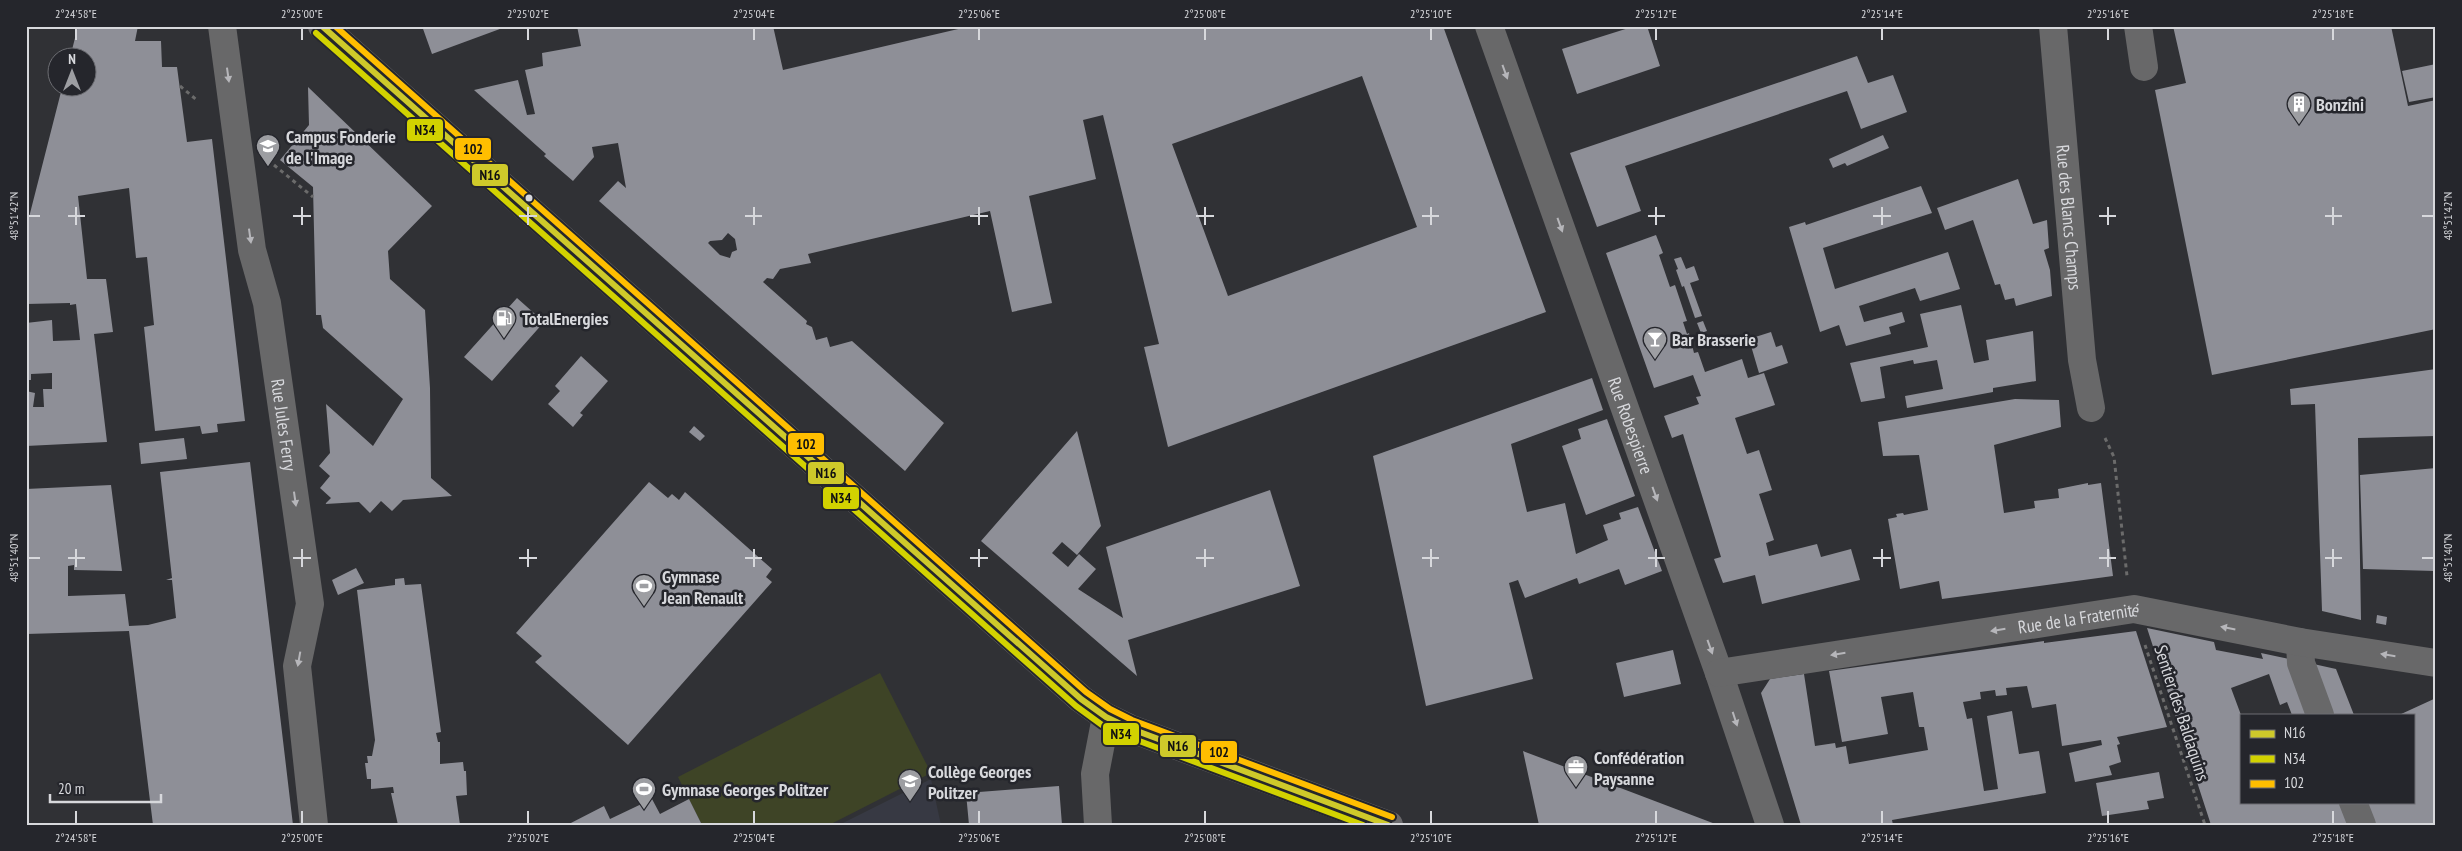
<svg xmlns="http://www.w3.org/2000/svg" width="2462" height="851" font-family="'PT Sans Narrow',sans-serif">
<rect width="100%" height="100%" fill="#303135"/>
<path fill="#373943" d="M931 779 941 825H839Z"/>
<path fill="#3e4426" d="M880 673 931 773 829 825H702L678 777Z"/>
<path fill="#8e8f97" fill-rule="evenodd" d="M78 26H138L135 41H161L162 67H177L187 142 212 139 245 421 217 424 218 432 202 434 200 426 155 431 144 327 154 325 147 257 136 258 129 188 78 196 87 279H106L113 332 94 334 107 442 26 446V391L35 393 33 407H44L43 389H52V373L31 374V380H26V323L52 320 53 341 80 340 76 304 70 305V303L26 304V229L62 88H88V58H70Z
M422 26H508L432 54Z
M577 26H773L783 70 971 26H1443L1546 312 1168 447 1144 347 1159 344 1103 115 1083 120 1096 179 1029 196 1052 303 1012 312 990 211 808 254 811 263 780 269 773 279 767 278 763 282 807 321 806 324 812 327 816 340 827 337 830 347 852 341 944 423 905 471 599 201 618 181 626 188 618 143 592 147 594 157 573 181 544 156 546 154 474 90 518 80 527 115 535 114 525 70 543 66 542 53 581 46ZM1362 76 1417 227 1228 296 1172 144ZM728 233 735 239 737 250 732 252 730 258 720 255 708 243 710 241 722 240Z
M1635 26H1647L1660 66 1577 94 1562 49Z
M2173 26H2391L2408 106 2436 100V329L2212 375 2155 90 2186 83Z
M1857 56 1868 83 1893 75 1907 112 1861 129 1847 91 1625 166 1641 211 1597 227 1570 153Z
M2436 64V97L2409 102 2402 71Z
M308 87 432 206 388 251 390 279 425 310 430 388 431 478 452 496 403 500 392 511 381 501 370 513 359 502 325 504 331 498 320 488 330 476 319 466 330 453 326 404 373 446 403 399 323 328 321 315H316L313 187 280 160 309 125Z
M1883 135 1889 148 1847 166 1845 163 1833 168 1829 159Z
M2018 179 2033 224 2047 220 2049 248 2044 250 2050 270 2052 296 2016 306 2014 298 2005 300 2000 284 1995 285 1973 220 1945 230 1937 208Z
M1921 186 1932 213 1823 248 1835 289 1948 252 1960 289 1920 301 1915 288 1859 306 1864 322 1902 312 1905 322 1889 327 1891 334 1846 346 1839 325 1820 332 1789 227 1805 222 1806 225Z
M1656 235 1663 253 1659 255 1670 287 1675 285 1687 321 1683 322 1687 334 1689 333 1694 353 1698 352 1705 372 1742 359 1748 378 1764 373 1775 405 1735 418 1747 454 1759 450 1772 490 1759 494 1774 540 1766 543 1769 556 1817 544 1821 557 1851 549 1860 580 1762 604 1755 575 1723 583 1714 559 1721 557 1683 434 1672 438 1664 416 1699 404 1696 397 1701 396 1693 375 1654 388 1606 253Z
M1681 257 1686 269 1694 266 1699 280 1690 283 1702 316 1695 318 1684 286 1682 287 1676 270 1678 269 1674 259Z
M517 298 544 322 492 381 464 357Z
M1961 305 1974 363 1989 360 1986 340 2033 331 2036 381 1993 388V392L1907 408 1905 396 1943 389 1937 360 1914 364 1913 360 1880 367 1885 398 1861 402 1850 363 1928 347 1920 314Z
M1703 321 1707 331 1701 333 1697 323Z
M1771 332 1776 347 1782 345 1788 363 1759 373 1749 339Z
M581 356 608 381 580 413 583 415 573 427 548 404 560 391 555 386Z
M2436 369V436L2358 438 2361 620 2322 611 2315 404 2291 405 2290 389Z
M1592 378 1603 410 1511 444 1527 512 1565 503 1576 554 1608 540 1603 525 1621 519 1619 513 1638 507 1662 571 1625 585 1619 569 1579 584 1577 578 1525 598 1518 580 1509 583 1533 679 1426 706 1373 456Z
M2015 399 2059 400 2061 427 1994 445 2004 513 2035 508 2034 501 2059 498 2058 489 2088 483V485L2101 483 2113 576 1942 599 1939 581 1900 589 1888 519 1897 517 1896 514 1903 513 1904 515 1928 510 1919 455 1883 456 1878 422Z
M1607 419 1635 496 1586 515 1562 446 1581 439 1578 429Z
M694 426 705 436 700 441 689 432Z
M1077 431 1101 526 1077 555 1062 542 1052 553 1068 567 1079 554 1096 569 1078 589 1123 618 1106 547 1270 490 1300 586 1128 640 1137 676 981 541Z
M184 438 187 459 141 464 139 443Z
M250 462 293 825H153L129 631 26 634V489L111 485 122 571 74 570V565L68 566V596L125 594 129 626 148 625 176 618 172 580H166L172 578 160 472Z
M2436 468 2435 571 2363 569 2360 475Z
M649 482 668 498 672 494 679 500 685 492 772 569 766 577 772 582 628 745 535 662 542 656 516 633Z
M356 568 364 583 338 595 332 580Z
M404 578 405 585 421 584 441 732 436 733 438 742H440V764L463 762 464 771H466L467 795 456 796 460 825H398L391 793H394L393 787 371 789V779H367L365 763H368L367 756H372L375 740 357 590 395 585V579Z
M2377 615 2387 617 2386 625 2376 623Z
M2147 628 2214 642 2216 650 2263 659 2261 653 2289 659 2310 715H2292L2287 702 2280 705 2269 674 2231 688 2241 715V802H2343L2351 825H2211Z
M2136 631 2167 727 2117 737 2120 744 2117 745 2121 762 2109 766 2112 775 2075 782 2069 753 2102 745 2101 740 2062 746 2056 704 2032 708 2027 686 2006 688 2007 695 1996 696 1995 690 1980 692 1981 699 1963 702 1967 719 1972 718 1984 791 1998 789 1987 716 2012 711 2019 754 2039 751 2046 793 1892 820 1893 825H1801L1761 693 1770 679 1804 674 1815 746 1835 743 1836 748 1846 746 1849 764 1928 750 1924 727H1919L1913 692 1881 697 1888 734 1842 742 1829 671 2044 641V643Z
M1673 650 1681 684 1624 697 1616 663Z
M2309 663 2336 669 2354 715H2328Z
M2436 698V825H2369L2361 802H2413V715H2399Z
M1523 751 1718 825H1539Z
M2159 772 2164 798 2147 801 2149 809 2102 816 2096 783Z
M1059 786 1062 825H969L966 793Z
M652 799 660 814 689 799 702 825H567L604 806 610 819Z"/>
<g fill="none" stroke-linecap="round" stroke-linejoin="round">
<path stroke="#6b6b6b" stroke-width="3" stroke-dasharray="4 4" stroke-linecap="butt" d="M180 86 198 101
M274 165 313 197
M2105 438 2114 457 2127 576
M2145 645 2205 825"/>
<g stroke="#686869" stroke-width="28">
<path id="s1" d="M222 26 252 250 267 303 310 604 297 666 314 825"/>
<path id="s2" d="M1489 26 1719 673 1770 825"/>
<path id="s3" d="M2053 26 2082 360 2091 408"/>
<path d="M2138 26 2144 67"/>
<path d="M2300 642 2301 663 2320 715"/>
<path id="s4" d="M1719 673 2134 609 2300 642 2436 663"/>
<path d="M2353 802 2362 825"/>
<path d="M1098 825 1095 774 1106 717"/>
</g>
<path stroke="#69686b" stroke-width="28" d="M322 26 1081 699 1106 717 1129 728 1389 825"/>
<g stroke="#25262c" stroke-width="10">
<path id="bus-1" d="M322 26 1081 699 1106 717 1129 728 1388 825"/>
</g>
<g stroke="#25262c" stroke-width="10">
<path id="bus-2" d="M316 33 1076 706 1102 725 1126 736 1363 825"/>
</g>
<g stroke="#25262c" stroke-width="10">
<path id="bus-3" d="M335 26 1086 692 1110 709 1132 720 1392 817"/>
</g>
<use href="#bus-1" stroke="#cec92a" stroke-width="6"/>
<use href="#bus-2" stroke="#d2d200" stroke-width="6"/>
<use href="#bus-3" stroke="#ffbe00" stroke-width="6"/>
</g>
<defs><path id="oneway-solid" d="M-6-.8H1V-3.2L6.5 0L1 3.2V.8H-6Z" transform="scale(1.25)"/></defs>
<g fill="#b6b6ba">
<use href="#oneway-solid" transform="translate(1505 72) rotate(70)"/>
<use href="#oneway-solid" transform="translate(228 75) rotate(82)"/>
<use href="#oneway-solid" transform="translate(1560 225) rotate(70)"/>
<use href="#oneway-solid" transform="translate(250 236) rotate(82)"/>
<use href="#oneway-solid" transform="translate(1655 494) rotate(70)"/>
<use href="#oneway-solid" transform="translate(295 499) rotate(82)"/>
<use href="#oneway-solid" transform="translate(2228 628) rotate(-169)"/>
<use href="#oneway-solid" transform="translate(1998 630) rotate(171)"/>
<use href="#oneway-solid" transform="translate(1710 647) rotate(70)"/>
<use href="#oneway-solid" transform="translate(1838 654) rotate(171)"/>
<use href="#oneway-solid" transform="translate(2388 655) rotate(-171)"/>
<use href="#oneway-solid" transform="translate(299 659) rotate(100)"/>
<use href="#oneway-solid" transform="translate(1735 719) rotate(72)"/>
</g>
<path fill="none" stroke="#d7d8dc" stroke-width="2" d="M76 28V40M302 28V40M528 28V40M754 28V40M979 28V40M1205 28V40M1431 28V40M1656 28V40M1882 28V40M2108 28V40M2333 28V40M76 207V225M302 207V225M528 207V225M754 207V225M979 207V225M1205 207V225M1431 207V225M1656 207V225M1882 207V225M2108 207V225M2333 207V225M28 216H40M68 216H85M293 216H311M519 216H537M745 216H762M970 216H988M1196 216H1214M1422 216H1439M1648 216H1665M1873 216H1891M2099 216H2116M2325 216H2342M2422 216H2434M76 549V567M302 549V567M528 549V567M754 549V567M979 549V567M1205 549V567M1431 549V567M1656 549V567M1882 549V567M2108 549V567M2333 549V567M28 558H40M68 558H85M293 558H311M519 558H537M745 558H762M970 558H988M1196 558H1214M1422 558H1439M1648 558H1665M1873 558H1891M2099 558H2116M2325 558H2342M2422 558H2434M76 811V824M302 811V824M528 811V824M754 811V824M979 811V824M1205 811V824M1431 811V824M1656 811V824M1882 811V824M2108 811V824M2333 811V824"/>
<defs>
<g id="building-pin" transform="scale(1.25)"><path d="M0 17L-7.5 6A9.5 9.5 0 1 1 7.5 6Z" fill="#9d9ea2" stroke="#25262c"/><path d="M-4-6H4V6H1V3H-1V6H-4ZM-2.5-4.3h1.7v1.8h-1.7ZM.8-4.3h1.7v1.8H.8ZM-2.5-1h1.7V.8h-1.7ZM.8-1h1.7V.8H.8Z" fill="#fff"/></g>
<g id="university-pin" transform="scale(1.25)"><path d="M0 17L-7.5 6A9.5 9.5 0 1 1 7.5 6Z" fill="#9d9ea2" stroke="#25262c"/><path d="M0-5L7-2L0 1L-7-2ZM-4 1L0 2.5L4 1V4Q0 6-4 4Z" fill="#fff"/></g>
<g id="fuel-pin" transform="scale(1.25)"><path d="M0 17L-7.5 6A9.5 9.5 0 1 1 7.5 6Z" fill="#9d9ea2" stroke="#25262c"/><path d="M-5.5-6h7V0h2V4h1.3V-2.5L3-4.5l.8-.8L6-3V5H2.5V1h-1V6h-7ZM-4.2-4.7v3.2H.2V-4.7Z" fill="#fff"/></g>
<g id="bar-pin" transform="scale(1.25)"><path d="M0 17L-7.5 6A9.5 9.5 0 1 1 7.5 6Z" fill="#9d9ea2" stroke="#25262c"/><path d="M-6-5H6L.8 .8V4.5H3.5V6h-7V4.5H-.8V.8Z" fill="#fff"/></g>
<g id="stadium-pin" transform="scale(1.25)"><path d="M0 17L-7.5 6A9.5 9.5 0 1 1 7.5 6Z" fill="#9d9ea2" stroke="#25262c"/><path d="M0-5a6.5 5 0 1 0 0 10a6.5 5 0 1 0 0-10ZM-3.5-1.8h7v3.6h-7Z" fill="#fff"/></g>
<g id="office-pin" transform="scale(1.25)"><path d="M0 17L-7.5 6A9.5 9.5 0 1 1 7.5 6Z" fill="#9d9ea2" stroke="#25262c"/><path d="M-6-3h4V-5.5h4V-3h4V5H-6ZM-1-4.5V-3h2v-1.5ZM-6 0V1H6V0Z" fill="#fff"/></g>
<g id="school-pin" transform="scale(1.25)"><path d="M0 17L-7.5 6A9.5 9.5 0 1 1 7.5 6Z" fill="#9d9ea2" stroke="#25262c"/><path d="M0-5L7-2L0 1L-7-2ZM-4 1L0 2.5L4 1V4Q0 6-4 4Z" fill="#fff"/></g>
</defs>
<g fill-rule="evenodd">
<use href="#building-pin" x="2299" y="104"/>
<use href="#university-pin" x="268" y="146"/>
<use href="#fuel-pin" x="504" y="318"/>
<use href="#bar-pin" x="1655" y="339"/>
<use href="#stadium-pin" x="644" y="586"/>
<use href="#office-pin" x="1576" y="767"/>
<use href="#school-pin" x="910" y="781"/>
<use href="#stadium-pin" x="644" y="789"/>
</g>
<circle fill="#d7d8dc" stroke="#25262c" stroke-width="2" cx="529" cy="198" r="4.5"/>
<g text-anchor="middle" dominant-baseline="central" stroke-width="5" stroke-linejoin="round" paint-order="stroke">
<g font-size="18" font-weight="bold" fill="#d7d8dc" stroke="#25262c" text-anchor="start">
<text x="2316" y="104">Bonzini</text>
<text x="286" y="136">Campus Fonderie<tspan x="286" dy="21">de l'Image</tspan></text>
<text x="522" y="318">TotalEnergies</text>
<text x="1672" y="339">Bar Brasserie</text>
<text x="662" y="576">Gymnase<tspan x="662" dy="21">Jean Renault</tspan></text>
<text x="1594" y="757">Confédération<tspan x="1594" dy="21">Paysanne</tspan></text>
<text x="928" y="771">Collège Georges<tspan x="928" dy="21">Politzer</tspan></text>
<text x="662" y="789">Gymnase Georges Politzer</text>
</g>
<g font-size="18" fill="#d7d8dc" stroke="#25262c">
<text stroke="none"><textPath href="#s3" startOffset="192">Rue des Blancs Champs</textPath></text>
<text stroke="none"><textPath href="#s1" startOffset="404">Rue Jules Ferry</textPath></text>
<text stroke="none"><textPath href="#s2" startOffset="424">Rue Robespierre</textPath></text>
<text stroke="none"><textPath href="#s4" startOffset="364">Rue de la Fraternité</textPath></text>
<text transform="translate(2182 713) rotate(72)">Sentier des Baldaquins</text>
</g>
</g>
<g stroke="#25262c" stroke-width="2">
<rect x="406" y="118" width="38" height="24" rx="5" fill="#d2d200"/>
<rect x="454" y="137" width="38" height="24" rx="5" fill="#ffbe00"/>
<rect x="471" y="163" width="38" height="24" rx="5" fill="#cec92a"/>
<rect x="787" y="432" width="38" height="24" rx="5" fill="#ffbe00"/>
<rect x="807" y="461" width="38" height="24" rx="5" fill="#cec92a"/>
<rect x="822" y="486" width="38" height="24" rx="5" fill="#d2d200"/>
<rect x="1102" y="722" width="38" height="24" rx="5" fill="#d2d200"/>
<rect x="1159" y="734" width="38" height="24" rx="5" fill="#cec92a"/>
<rect x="1200" y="740" width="38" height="24" rx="5" fill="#ffbe00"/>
</g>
<g font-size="14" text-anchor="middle" font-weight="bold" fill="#111">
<text x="425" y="135">N34</text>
<text x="473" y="154">102</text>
<text x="490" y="180">N16</text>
<text x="806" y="449">102</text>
<text x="826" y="478">N16</text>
<text x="841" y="503">N34</text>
<text x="1121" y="739">N34</text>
<text x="1178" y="751">N16</text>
<text x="1219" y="757">102</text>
</g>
<rect width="2462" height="851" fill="none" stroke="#25262c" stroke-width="55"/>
<rect x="2240" y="714" width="175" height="90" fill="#25262c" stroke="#6c6d72"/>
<rect x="2250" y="730" width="25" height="8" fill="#cec92a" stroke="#6c6d72"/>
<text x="2284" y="738" font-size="15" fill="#d7d8dc">N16</text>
<rect x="2250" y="755" width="25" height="8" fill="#d2d200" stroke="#6c6d72"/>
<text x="2284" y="764" font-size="15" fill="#d7d8dc">N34</text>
<rect x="2250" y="780" width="25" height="8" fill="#ffbe00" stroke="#6c6d72"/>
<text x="2284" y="788" font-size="15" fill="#d7d8dc">102</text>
<g transform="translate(72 72)"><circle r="24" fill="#25262c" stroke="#6c6d72"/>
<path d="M0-4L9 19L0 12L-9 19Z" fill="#9d9ea2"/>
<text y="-8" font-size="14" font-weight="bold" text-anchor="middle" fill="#d7d8dc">N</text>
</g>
<path d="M50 794v8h111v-8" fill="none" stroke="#d7d8dc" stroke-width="2.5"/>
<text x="58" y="794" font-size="15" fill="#d7d8dc" stroke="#25262c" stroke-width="4" paint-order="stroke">20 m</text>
<rect x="28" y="28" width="2406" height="796" fill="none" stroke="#d7d8dc" stroke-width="2"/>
<g font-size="12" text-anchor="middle" fill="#d7d8dc">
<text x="76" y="18">2°24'58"E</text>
<text x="302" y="18">2°25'00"E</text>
<text x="528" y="18">2°25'02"E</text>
<text x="754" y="18">2°25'04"E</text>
<text x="979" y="18">2°25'06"E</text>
<text x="1205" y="18">2°25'08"E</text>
<text x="1431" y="18">2°25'10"E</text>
<text x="1656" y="18">2°25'12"E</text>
<text x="1882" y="18">2°25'14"E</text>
<text x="2108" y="18">2°25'16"E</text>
<text x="2333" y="18">2°25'18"E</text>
<text transform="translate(14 216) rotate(-90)" y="4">48°51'42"N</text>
<text transform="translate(2448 216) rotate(-90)" y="4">48°51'42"N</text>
<text transform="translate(14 558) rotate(-90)" y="4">48°51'40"N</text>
<text transform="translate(2448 558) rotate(-90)" y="4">48°51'40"N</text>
<text x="76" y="842">2°24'58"E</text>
<text x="302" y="842">2°25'00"E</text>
<text x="528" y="842">2°25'02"E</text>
<text x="754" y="842">2°25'04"E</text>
<text x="979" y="842">2°25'06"E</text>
<text x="1205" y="842">2°25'08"E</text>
<text x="1431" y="842">2°25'10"E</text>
<text x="1656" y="842">2°25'12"E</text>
<text x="1882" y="842">2°25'14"E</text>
<text x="2108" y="842">2°25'16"E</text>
<text x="2333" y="842">2°25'18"E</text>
</g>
</svg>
